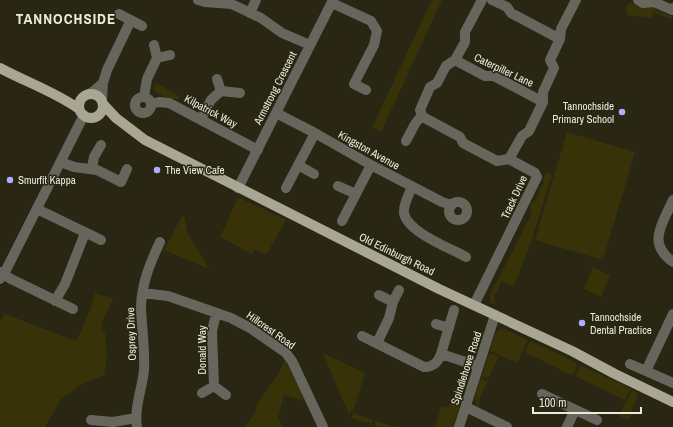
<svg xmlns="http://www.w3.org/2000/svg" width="673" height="427" font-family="'Archivo Narrow',sans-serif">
<rect width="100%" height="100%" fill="#292613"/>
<path fill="#383209" d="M432 0H442L381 132 372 127Z
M630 2 638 6 641 5 654 6 656 10 667 15 673 16 671 19 653 12 651 18 627 15 626 7Z
M157 83 179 97 177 100 163 96 153 90Z
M567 132 635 152 603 260 535 240Z
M546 172 552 175 530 245 514 286 502 281 494 296 495 305 490 302V295L531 215 530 203 535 201 544 182 543 179Z
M238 197 286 220 266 255 255 249 252 254 220 237Z
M182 216 185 218 187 232 209 269 164 250Z
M593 267 610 275 601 297 584 289Z
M95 293 113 299 103 320 101 329 105 333 107 356 104 375 80 385 61 399 45 427H0V321L5 314 76 341 90 310Z
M500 329H505L528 340 517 363 490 351 495 334Z
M530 341 576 362 577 366 573 376 525 352Z
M323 353 365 373 353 411 351 410 349 415Z
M489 353 499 357 488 379 482 376Z
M285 360 305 401 284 395 278 418 282 427H244L253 416 259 401 277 376Z
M582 366 631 389 625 400 575 376 580 367Z
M467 369 469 375 453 427H435L441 406 447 408 459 392Z
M481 378 488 381 479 400V407C471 399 478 387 481 378Z
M632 390 638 393 629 420 619 416Z
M353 413 373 420 372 424 351 418Z
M376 421 396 427H380L374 425Z"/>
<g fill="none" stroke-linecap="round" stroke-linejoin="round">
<path stroke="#67665d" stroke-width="10" d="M198 0 205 2 231 4 238 7 261 18 282 33 310 45
M492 0 507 7 511 13 560 39
M638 0 643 3 654 2 672 10 673 8
M332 3 371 21 377 31 374 45 354 84 366 90
M250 13 256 0
M119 14 142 26
M154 45 157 58 170 55
M455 60 485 76H494L543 102
M217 79 221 91 240 93
M91 93 103 83
M144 97 147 79 157 58
M135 105a8 8 0 1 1 16 0a8 8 0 1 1-16 0Z
M102 100 103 83 107 70 131 20
M151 104 159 102 169 103 258 150
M276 113 315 133 371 165 442 202 452 205
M201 119 211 100 221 91
M406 141 415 124 422 115
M509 159 522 136 529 131 543 102V92L554 68 550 60 560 39 561 29 576 0
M61 162 74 167 97 170 121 182 127 169
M298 165 314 174
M92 168 94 157 101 145
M338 186 356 194
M412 187C409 194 403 205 404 213 407 232 450 248 466 257
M238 188 333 0
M286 188 315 133
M673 200C663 223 646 243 673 262
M449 211a9 9 0 1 1 18 0a9 9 0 1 1-18 0Z
M37 209 101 240
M342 221 371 165
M0 272 11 279 73 309
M0 279 4 274 84 115
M143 293 168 296 231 318 250 328 286 353 292 361 323 427
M379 295 393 302
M55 301 65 284 85 233
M474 305 537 177 535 173 509 159 497 161 463 143 460 137 423 117 420 110 430 87 437 83 446 66 455 60 465 42V32L482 0
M436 324 449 328
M362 336 424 367C434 367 438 362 441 354L478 366
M377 343 389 318 393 302 399 290
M441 354 454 310
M630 364 673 383
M646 371 673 314
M214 386 212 331 216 314
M202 393 214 386 226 395
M542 394 597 420
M466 407 507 427
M91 420 113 422 136 418
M137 427C134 407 142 390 144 370 145 350 142 329 141 309 141 285 150 263 160 242
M459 427 495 315
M567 427 575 410"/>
<path stroke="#a9a793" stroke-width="10" d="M0 68C26 82 55 92 79 109
M79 106a12 12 0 1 1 24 0a12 12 0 1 1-24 0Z
M103 104 116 118 145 140 439 289 572 351 615 374 673 402"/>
</g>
<g fill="#aab0fb" stroke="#292613" stroke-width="1.5">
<circle cx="622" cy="112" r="4"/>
<circle cx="157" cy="170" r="4"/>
<circle cx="10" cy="180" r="4"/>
<circle cx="582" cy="323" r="4"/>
</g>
<g text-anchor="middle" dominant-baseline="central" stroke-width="3" stroke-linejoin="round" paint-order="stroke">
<g font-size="11" fill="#eceade" stroke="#292613">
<text transform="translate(504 70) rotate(25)">Caterpiller Lane</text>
<text transform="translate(275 88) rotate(-63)">Armstrong Crescent</text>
<text transform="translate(211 111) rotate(28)">Kilpatrick Way</text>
<text transform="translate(369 150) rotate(29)">Kingston Avenue</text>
<text transform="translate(514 197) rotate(-65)">Track Drive</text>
<text transform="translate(397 254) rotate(26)">Old Edinburgh Road</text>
<text transform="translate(271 330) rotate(35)">Hillcrest Road</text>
<text transform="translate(131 334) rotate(-92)">Osprey Drive</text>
<text transform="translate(202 350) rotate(-90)">Donald Way</text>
<text transform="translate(466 368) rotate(-72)">Spindlehowe Road</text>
</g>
<g font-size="11" fill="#eceade" stroke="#292613" text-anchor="start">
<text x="614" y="106" text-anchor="end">Tannochside<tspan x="614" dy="13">Primary School</tspan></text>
<text x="165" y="170">The View Cafe</text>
<text x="18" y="180">Smurfit Kappa</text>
<text x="590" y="317">Tannochside<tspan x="590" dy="13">Dental Practice</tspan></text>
</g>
<g font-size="15" font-weight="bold" letter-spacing="1" fill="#eceade" stroke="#292613">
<text x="66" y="18">TANNOCHSIDE</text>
</g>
</g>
<path d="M533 407v6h108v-6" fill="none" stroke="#eceade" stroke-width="2"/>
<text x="539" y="407" font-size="12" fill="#eceade" stroke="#292613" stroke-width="3" paint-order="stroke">100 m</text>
</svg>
